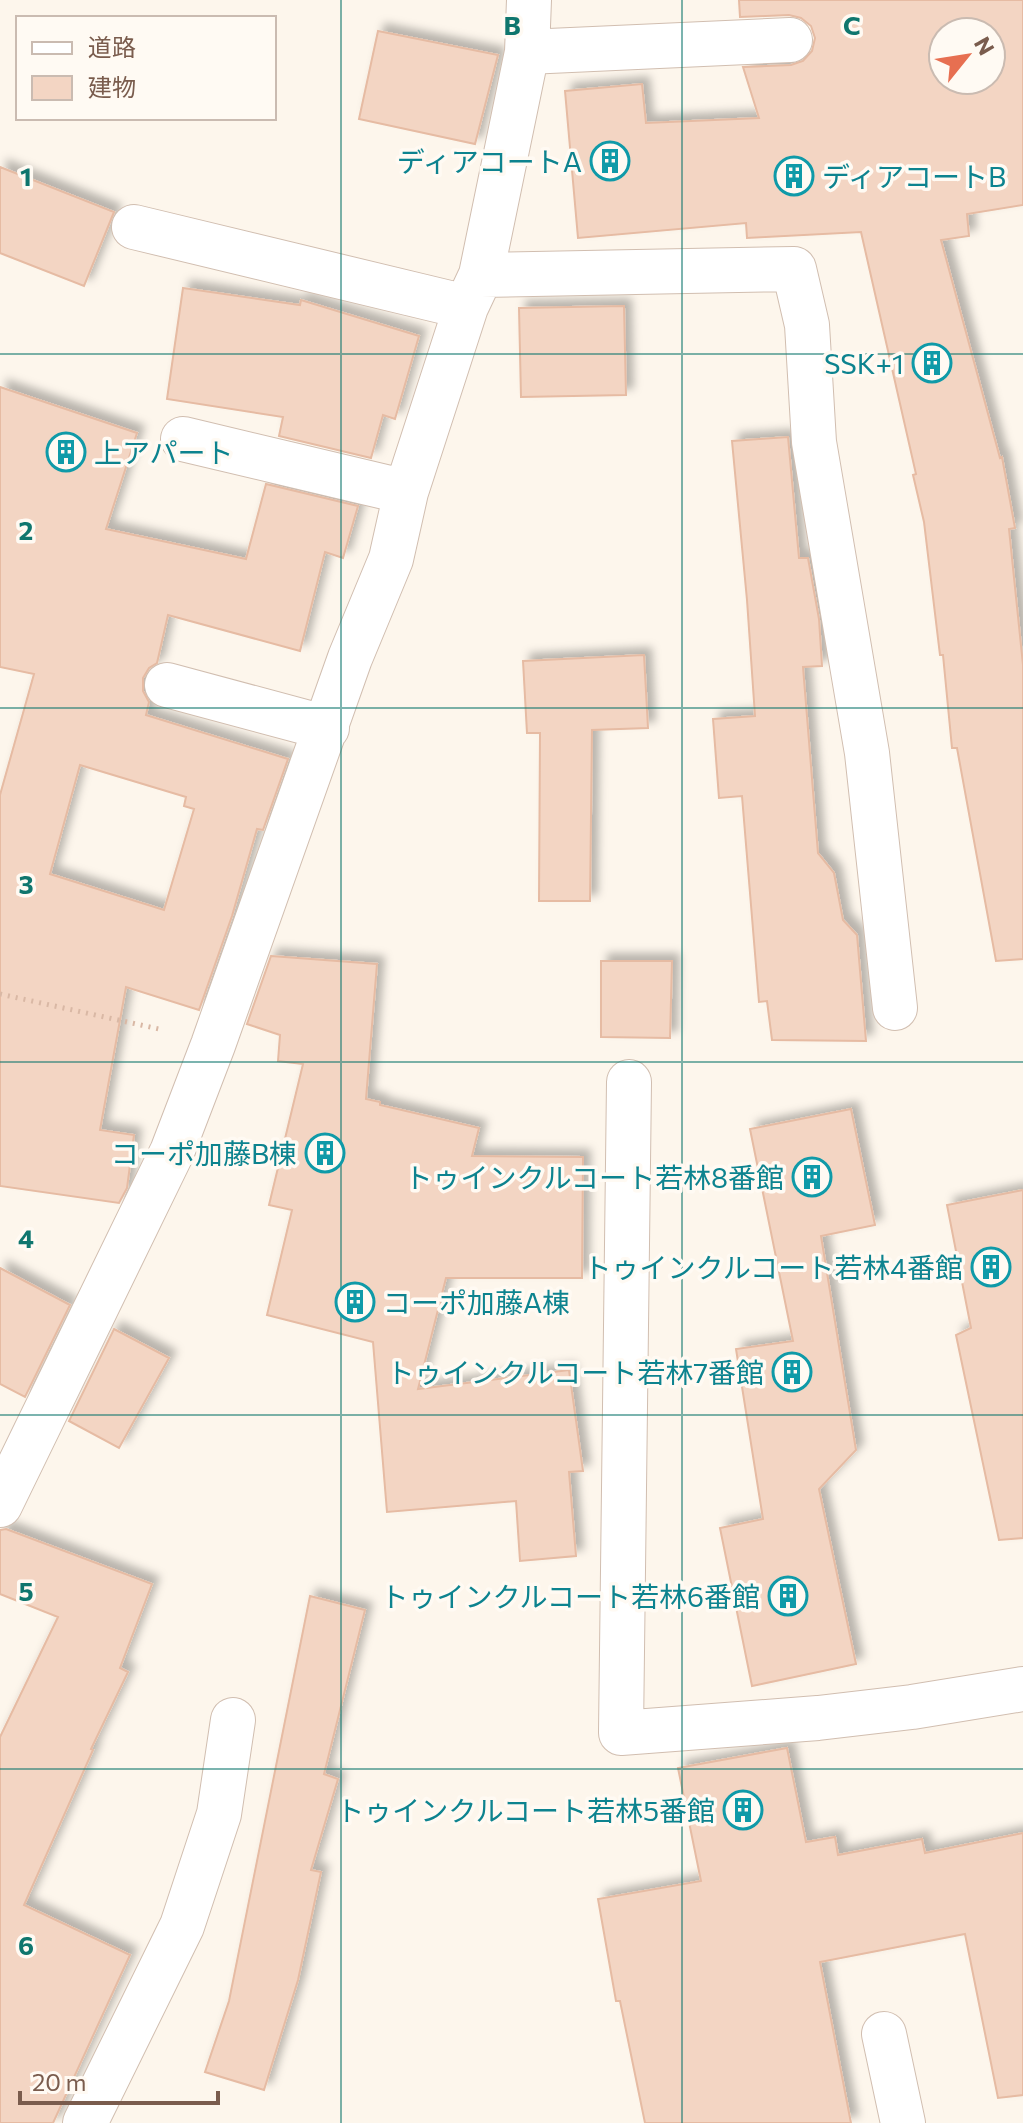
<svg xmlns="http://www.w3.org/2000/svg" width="1023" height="2123" font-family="Commissioner,'Noto Sans JP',sans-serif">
<defs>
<filter id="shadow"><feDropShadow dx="7" dy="-7" stdDeviation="4" flood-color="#0004"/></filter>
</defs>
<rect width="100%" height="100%" fill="#fdf6ec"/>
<path fill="#f3d5c3" stroke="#e6bba3" stroke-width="2" fill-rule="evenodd" filter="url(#shadow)" d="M739 0H1023V205L967 214 969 236 941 240 1000 458 1002 457 1015 528 1009 529 1023 665V959L996 961 957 748H952L943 655H940L924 522 913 475 916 474 861 232 747 238 746 223 578 238 565 91 642 84 646 123 759 118 743 67 791 65 803 61 812 51 815 38 811 26 801 18 789 15 740 17ZM943 32H991V80H943Z
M378 31 498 55 475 144 359 119Z
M0 167 114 212 84 286 0 253Z
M183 288 300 305 301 300 419 336 395 419 383 415 371 458 279 436 283 417 167 399Z
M624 306 626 395 521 397 519 308Z
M0 387 137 433 106 529 246 559 266 484 358 506 343 558 325 552 300 651 168 615 157 663 149 668 143 678V691L149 702 146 715 288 759 263 830 257 829 232 916 199 1010 126 987 100 1130 134 1135 127 1188 119 1203 0 1186V795L34 674 0 667ZM80 765 186 797 184 806 194 809 164 910 50 874Z
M788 437 799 558H808L819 619 822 666 803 667 818 853 834 873 843 920 857 935 866 1041 772 1040 767 1001 759 1002 742 796 719 798 713 719 755 716 747 600 732 441Z
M644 655 648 728 592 730 590 901H539L540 733H527L523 661Z
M271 956 377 964 366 1099 380 1102V1105L479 1128 472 1156 583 1157 582 1278H446L418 1389 569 1370 583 1471 569 1472 576 1556 520 1561 516 1501 387 1512 373 1342 267 1315 292 1210 269 1205 303 1064 278 1061 280 1035 247 1024Z
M601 961H672L670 1038 601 1037Z
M851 1109 875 1225 821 1236 856 1450 819 1489 856 1664 752 1686 720 1528 763 1519 736 1349 793 1341 750 1129Z
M1023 1190V1538L999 1540 956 1335 971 1328 947 1205Z
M0 1268 70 1305 25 1397 0 1384Z
M114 1329 169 1358 119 1448 69 1421Z
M6 1529 152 1584 120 1668 128 1672 91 1749 93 1750 24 1905 130 1955 53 2123H0V1737L58 1617 0 1594V1530Z
M310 1596 365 1610 324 1774 338 1779 311 1870 321 1872 298 1980 264 2090 205 2072 229 2001Z
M787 1748 806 1842 835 1837 838 1855 922 1839 925 1853 1023 1833V2095L998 2098 965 1934 820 1962 851 2123H645L620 2001H616L598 1899 701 1881 678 1768Z"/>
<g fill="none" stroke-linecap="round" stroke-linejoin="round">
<g stroke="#d1beb0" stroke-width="46">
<path id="minor" d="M527 52 790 40
M134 227 466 307
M481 275 794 269 807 325 814 442 867 753 895 1008
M183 439 406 492
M167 685 327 728
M629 1082 621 1733 818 1718 912 1707 1023 1689
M0 1505 172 1152 213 1045 350 658 391 559 406 492 466 307 481 275 527 52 529 0
M884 2034 903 2123
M85 2123 182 1926 219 1814 233 1720"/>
</g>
<path stroke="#d9b8a5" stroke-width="5" stroke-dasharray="2 6" stroke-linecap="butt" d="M0 994 159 1029"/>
<use href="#minor" stroke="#fff" stroke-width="44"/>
</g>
<path fill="none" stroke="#0f766e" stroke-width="2" stroke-opacity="0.55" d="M341 0V2123M682 0V2123M0 354H1023M0 708H1023M0 1062H1023M0 1415H1023M0 1769H1023"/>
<defs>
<g id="building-ring" transform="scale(2)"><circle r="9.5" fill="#fffaf3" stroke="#0f9aa8" stroke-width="1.5"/><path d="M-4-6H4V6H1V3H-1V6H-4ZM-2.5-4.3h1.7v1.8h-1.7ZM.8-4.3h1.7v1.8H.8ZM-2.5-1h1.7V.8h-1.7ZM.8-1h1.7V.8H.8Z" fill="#0f9aa8"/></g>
</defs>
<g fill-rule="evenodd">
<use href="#building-ring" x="610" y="161"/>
<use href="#building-ring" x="794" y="176"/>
<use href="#building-ring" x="932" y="363"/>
<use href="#building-ring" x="66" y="452"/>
<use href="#building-ring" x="325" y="1153"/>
<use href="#building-ring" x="812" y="1177"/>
<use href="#building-ring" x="991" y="1267"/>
<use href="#building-ring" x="355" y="1302"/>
<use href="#building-ring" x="792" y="1372"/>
<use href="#building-ring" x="788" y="1596"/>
<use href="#building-ring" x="743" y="1810"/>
</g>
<g text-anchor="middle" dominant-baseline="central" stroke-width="7" stroke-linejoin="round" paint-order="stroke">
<g font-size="28" fill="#0d838f" stroke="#fffaf3" text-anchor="end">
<text x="582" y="161">ディアコートA</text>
<text x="822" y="176" text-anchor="start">ディアコートB</text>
<text x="904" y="363">SSK+1</text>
<text x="94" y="452" text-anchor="start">上アパート</text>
<text x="297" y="1153">コーポ加藤B棟</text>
<text x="784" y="1177">トゥインクルコート若林8番館</text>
<text x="963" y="1267">トゥインクルコート若林4番館</text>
<text x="383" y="1302" text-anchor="start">コーポ加藤A棟</text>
<text x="764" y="1372">トゥインクルコート若林7番館</text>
<text x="760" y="1596">トゥインクルコート若林6番館</text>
<text x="715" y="1810">トゥインクルコート若林5番館</text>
</g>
</g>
<g font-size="26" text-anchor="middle" font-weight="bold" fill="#0f766e" stroke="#fffaf3" stroke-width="7" stroke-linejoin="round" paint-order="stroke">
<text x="512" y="35">B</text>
<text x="852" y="35">C</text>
<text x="26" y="186">1</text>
<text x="26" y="540">2</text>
<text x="26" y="894">3</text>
<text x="26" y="1248">4</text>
<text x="26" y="1601">5</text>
<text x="26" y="1955">6</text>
</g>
<rect x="16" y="16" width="260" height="104" fill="#fffaf3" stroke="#cabbb1" stroke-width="2"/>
<rect x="32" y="42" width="40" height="12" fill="#ffffff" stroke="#cabbb1" stroke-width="2"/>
<text x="88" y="56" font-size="24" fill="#7a5c4d">道路</text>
<rect x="32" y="76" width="40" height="24" fill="#f3d5c3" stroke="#cabbb1" stroke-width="2"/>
<text x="88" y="96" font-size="24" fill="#7a5c4d">建物</text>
<g transform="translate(967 56) rotate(60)"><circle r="38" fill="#fffaf3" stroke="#cabbb1" stroke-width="2"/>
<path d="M0-6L14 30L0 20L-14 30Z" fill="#e76f51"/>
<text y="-12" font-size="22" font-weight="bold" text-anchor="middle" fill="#7a5c4d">N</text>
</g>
<path d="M20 2091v12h198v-12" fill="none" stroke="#7a5c4d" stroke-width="4"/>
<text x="32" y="2091" font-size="24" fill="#7a5c4d" stroke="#fffaf3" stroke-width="6" paint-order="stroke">20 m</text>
</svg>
